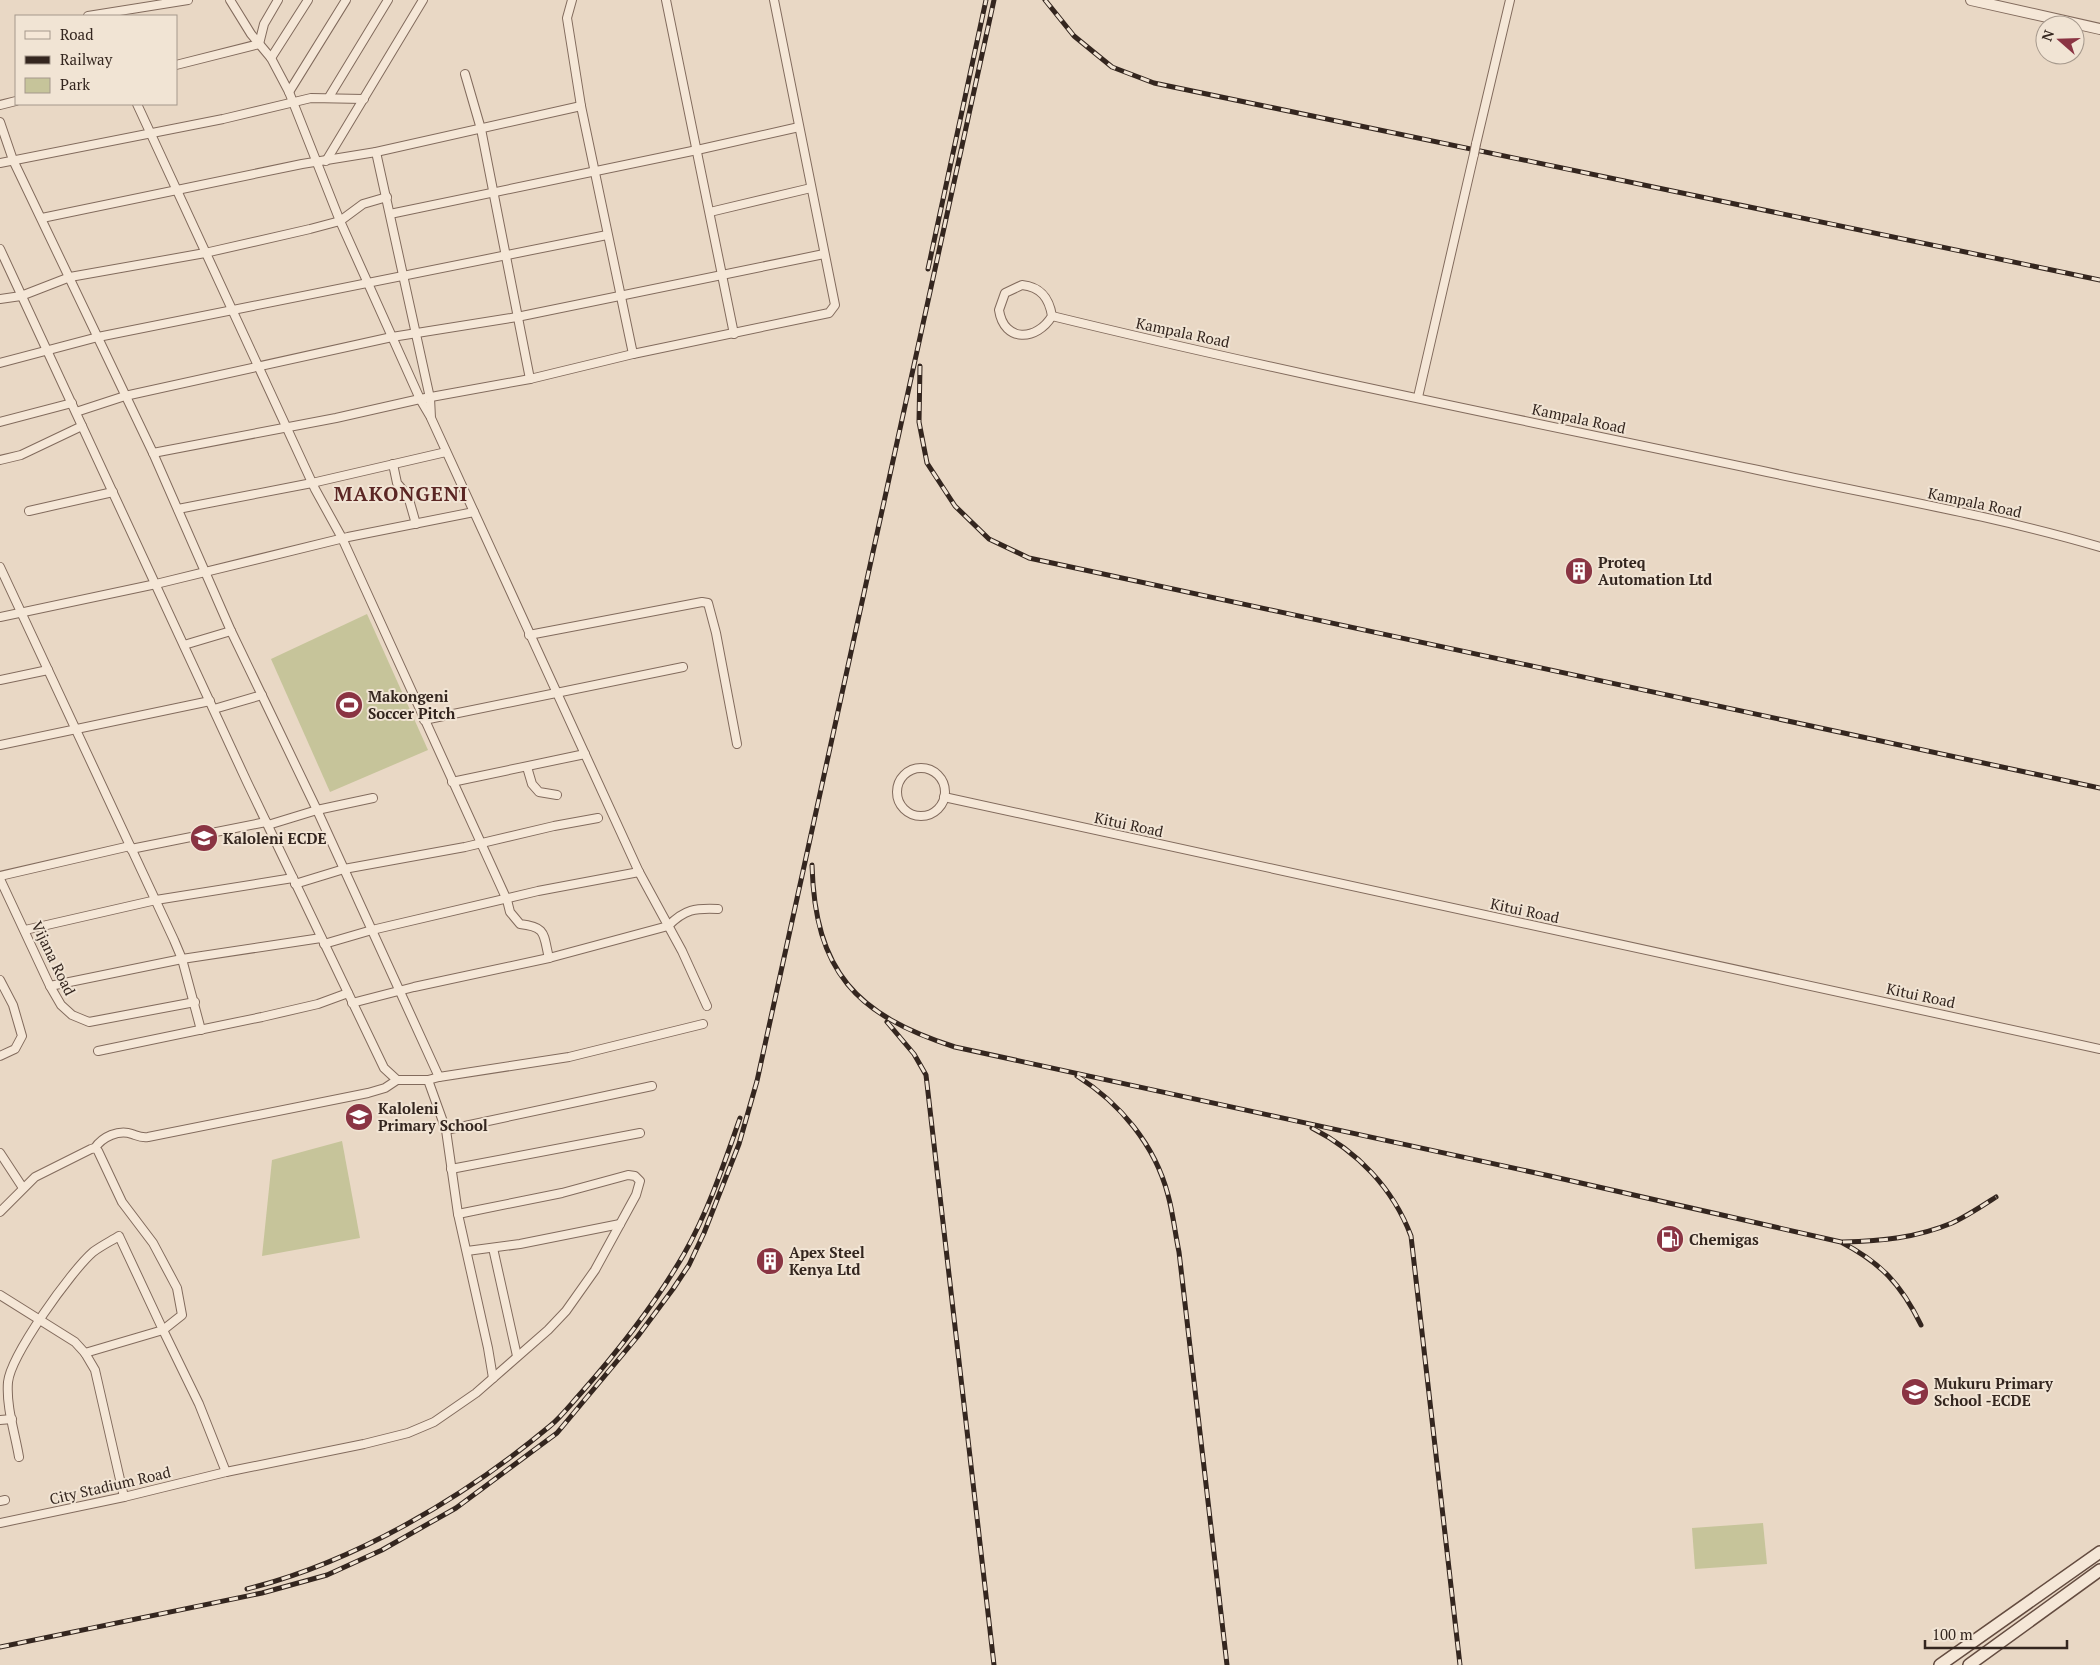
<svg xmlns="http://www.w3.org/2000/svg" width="2100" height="1665" viewBox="0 0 2100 1665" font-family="'PT Serif',serif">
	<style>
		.green { fill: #c6c49a }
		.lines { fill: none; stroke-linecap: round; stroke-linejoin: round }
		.minor-casing { stroke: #826b5d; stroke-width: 10 }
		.tertiary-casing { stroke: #826b5d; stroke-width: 12 }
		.secondary-casing { stroke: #644c40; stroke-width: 14 }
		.minor { stroke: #f5e7d7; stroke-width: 8 }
		.tertiary { stroke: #f5e7d7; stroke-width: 10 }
		.secondary { stroke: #f5e7d7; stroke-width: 11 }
		.rail-casing { stroke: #34261f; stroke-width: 5 }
		.rail { stroke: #f1e4d4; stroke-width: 3; stroke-dasharray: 9; stroke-linecap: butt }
		.minor-bridge-casing { stroke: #826b5d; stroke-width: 10; stroke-linecap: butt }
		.minor-bridge { stroke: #f5e7d7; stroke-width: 8 }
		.labels { text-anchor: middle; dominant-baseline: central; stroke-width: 4; stroke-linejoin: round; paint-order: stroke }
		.street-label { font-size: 15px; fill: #34261f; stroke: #f1e4d4 }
		.poi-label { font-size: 15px; font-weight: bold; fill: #34261f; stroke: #f1e4d4; text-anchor: start }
		.district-label { font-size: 20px; font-weight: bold; letter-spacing: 1px; fill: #5b2624; stroke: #f1e4d4 }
	</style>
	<rect width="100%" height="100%" fill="#e9d8c5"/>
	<!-- green -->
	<g class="green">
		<path d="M367,614l61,136 -98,42 -59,-133z"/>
		<path d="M342,1141l18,97 -98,18 10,-96z"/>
		<path d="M1763,1523l4,41 -72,5 -3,-41z"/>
	</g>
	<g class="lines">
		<defs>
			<g id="minor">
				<path d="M230,0l21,34 20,24 18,34 51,129 80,178 10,17"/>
				<path d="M572,0l-5,18 14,88 52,248"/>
				<path d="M666,0l68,334"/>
				<path d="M88,16l100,-16"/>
				<path d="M271,58l37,-58"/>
				<path d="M176,65l83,-21 5,-20 14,-24"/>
				<path d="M465,74l16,55 49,250"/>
				<path d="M289,92l57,-92"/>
				<path d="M329,97l59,-97"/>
				<path d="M137,104l178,385 27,49 165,362 3,12 10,12c27,3 23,10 29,34"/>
				<path d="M0,105l16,-4"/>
				<path d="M0,122l13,38 140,293 78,178 86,179 122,267 130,-20 134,-33"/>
				<path d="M1476,144l34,-144"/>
				<path d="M376,152l54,246 1,20 208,454 43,79 25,55"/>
				<path d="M326,161l97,-161"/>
				<path d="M0,163l223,-44 88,-21 53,1"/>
				<path d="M710,212l101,-24"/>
				<path d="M390,214l307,-64 102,-23"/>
				<path d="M42,218l260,-54 74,-12 205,-46"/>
				<path d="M0,249l247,533 137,286 13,12h31l11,-3"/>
				<path d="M1022,285c19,2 27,13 30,31 -15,25 -48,27 -53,-6l6,-17z"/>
				<path d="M0,299l21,-3 49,-19 135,-24 105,-24 30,-8 23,-17 24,-7"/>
				<path d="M1052,316c234,57 471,104 706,154 114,25 230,44 342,77"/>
				<path d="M0,363l98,-26 509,-102"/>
				<path d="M1418,397l56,-243"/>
				<path d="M76,412l49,-16 267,-59 125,-20 307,-63"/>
				<path d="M0,422l72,-19"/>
				<path d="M153,453l183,-35 84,-19 110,-20 103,-25 196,-41 6,-8 -61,-305"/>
				<path d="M0,460l21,-5 61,-29"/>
				<path d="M393,464l4,19 11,13 8,28"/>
				<path d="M178,509l134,-26 134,-31"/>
				<path d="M29,511l84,-19"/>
				<path d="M0,567l174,373 8,19 19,71"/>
				<path d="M0,617l156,-33 192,-47 126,-25"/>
				<path d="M529,635l173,-33 6,1 8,30 21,111"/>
				<path d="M184,645l47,-14"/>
				<path d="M0,680l48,-10"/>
				<path d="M214,709l48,-14"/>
				<path d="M424,720l259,-53"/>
				<path d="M0,745l210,-44"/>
				<path d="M527,767l5,17 7,8 18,3"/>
				<circle cx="921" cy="792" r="24"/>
				<path d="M452,782l133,-28"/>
				<path d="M944,797l1156,252"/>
				<path d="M268,825l49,-15 56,-12"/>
				<path d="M131,849l135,-27"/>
				<path d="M0,876l130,-30"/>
				<path d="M0,879l50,107 11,19 11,10 17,7 106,-20"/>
				<path d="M295,884l49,-15 121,-22 89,-21 44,-8"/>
				<path d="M25,930l131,-30 137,-22"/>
				<path d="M324,944l48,-14 166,-39 101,-19"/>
				<path d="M0,980l13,25 9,31 -7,13 -15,7"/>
				<path d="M50,986l132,-27 139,-21"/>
				<path d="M352,1003l62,-16 135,-29 119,-32c17,-17 27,-18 50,-17"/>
				<path d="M98,1051l164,-34 56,-13 30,-11"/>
				<path d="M428,1080l18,50 12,84 30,134 5,30"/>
				<path d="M446,1130l206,-44"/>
				<path d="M95,1148c7,-11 24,-19 37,-14 6,2 9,4 16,3l220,-44 17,-5 12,-8"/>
				<path d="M0,1153l23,35"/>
				<path d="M451,1169l189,-36"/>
				<path d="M0,1212l35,-35 56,-28 4,-1 3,3 24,51 31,41 24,45 5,27 -19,15 36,74 27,68"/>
				<path d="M493,1248l24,108"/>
				<path d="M467,1251l53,-7 100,-20"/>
				<path d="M0,1295l75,47 10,11 10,17 29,127"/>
				<path d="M0,1420l12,-1"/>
				<path d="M19,1457c-4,-24 -13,-50 -11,-75 3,-27 63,-111 85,-130 8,-6 18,-11 26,-16l44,94 -78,23"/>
				<path d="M0,1501l5,-1"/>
				<path d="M0,1523l124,-26 102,-25 138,-28 44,-11 26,-11 42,-29 72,-63 18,-19 29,-41 41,-75 4,-14 -5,-5 -7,-1 -66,18 -104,21"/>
			</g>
			<path id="tertiary" d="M1971,0l129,29"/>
			<g id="secondary">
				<path d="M1940,1665l160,-113"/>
				<path d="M1969,1665l131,-95"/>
			</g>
		</defs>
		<!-- minor casing -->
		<use href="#minor" class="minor-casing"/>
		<!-- tertiary casing -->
		<use href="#tertiary" class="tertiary-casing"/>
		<!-- secondary casing -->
		<use href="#secondary" class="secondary-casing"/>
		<!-- minor -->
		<use href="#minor" class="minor"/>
		<!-- tertiary -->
		<use href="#tertiary" class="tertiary"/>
		<!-- secondary -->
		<use href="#secondary" class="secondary"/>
		<defs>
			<g id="rail">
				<path d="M1045,0l29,36 38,31 42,16 946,197"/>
				<path d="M928,269l58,-269"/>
				<path d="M920,366l-1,56 8,41 28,43 34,33 40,19 1071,230"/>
				<path d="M812,865c3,107 44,150 143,182l595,129 291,66c40,21 60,42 80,83"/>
				<path d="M887,1022l27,32 12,21 68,590"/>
				<path d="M1077,1076c43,27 78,69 91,119 5,18 7,38 11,57l48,413"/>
				<path d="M1312,1128c45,23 81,60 99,108l49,429"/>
				<path d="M1843,1242c38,-1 73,-4 109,-19 15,-7 30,-17 44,-26"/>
				<path d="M247,1589c108,-27 218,-92 303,-163 11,-9 21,-22 31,-33 38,-43 74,-89 103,-139 24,-42 40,-90 56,-136"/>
				<path d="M0,1647l262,-54 65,-18 55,-25 74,-42 101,-75 81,-97 35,-47 16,-24 15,-32 35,-89 18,-63 237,-1081"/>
			</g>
		</defs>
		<!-- rail casing -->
		<use href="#rail" class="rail-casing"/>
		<!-- rail -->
		<use href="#rail" class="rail"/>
		<defs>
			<path id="minor-bridge" d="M1474,154l2,-10"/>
		</defs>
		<!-- minor-bridge casing -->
		<use href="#minor-bridge" class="minor-bridge-casing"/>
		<!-- minor-bridge -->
		<use href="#minor-bridge" class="minor-bridge"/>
	</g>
	<!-- icons -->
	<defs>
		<symbol id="building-disc" viewBox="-11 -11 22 22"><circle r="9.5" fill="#8a3443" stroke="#f1e4d4"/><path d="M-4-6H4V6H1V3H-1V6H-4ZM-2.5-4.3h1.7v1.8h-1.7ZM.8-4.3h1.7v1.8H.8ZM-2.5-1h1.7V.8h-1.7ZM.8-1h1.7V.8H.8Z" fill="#fff"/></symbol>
		<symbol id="stadium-disc" viewBox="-11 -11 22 22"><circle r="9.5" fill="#8a3443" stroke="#f1e4d4"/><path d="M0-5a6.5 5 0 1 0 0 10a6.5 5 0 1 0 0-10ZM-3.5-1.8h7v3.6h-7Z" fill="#fff"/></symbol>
		<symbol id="school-disc" viewBox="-11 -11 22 22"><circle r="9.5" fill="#8a3443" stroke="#f1e4d4"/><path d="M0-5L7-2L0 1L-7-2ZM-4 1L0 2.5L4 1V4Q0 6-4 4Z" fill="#fff"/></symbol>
		<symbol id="fuel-disc" viewBox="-11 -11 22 22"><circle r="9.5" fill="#8a3443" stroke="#f1e4d4"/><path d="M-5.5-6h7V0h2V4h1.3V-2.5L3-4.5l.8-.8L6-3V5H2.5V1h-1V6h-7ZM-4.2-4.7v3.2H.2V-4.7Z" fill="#fff"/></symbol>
	</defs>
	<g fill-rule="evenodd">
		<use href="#building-disc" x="1563" y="555" width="32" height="32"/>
		<use href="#stadium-disc" x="333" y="689" width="32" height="32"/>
		<use href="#school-disc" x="188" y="822" width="32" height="32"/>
		<use href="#school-disc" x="343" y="1101" width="32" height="32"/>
		<use href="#fuel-disc" x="1654" y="1223" width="32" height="32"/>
		<use href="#building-disc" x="754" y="1245" width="32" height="32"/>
		<use href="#school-disc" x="1899" y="1376" width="32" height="32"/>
	</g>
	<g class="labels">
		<!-- street labels -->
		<g class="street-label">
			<text transform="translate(1183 332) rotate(12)">Kampala Road</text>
			<text transform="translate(1579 418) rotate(12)">Kampala Road</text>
			<text transform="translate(1975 502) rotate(12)">Kampala Road</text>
			<text transform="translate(1129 824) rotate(12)">Kitui Road</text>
			<text transform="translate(1525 910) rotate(12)">Kitui Road</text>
			<text transform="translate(54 958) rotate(64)">Vijana Road</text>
			<text transform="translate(1921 995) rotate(12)">Kitui Road</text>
			<text transform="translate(110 1485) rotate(-13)">City Stadium Road</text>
		</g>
		<!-- poi labels -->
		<g class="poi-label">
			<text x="1598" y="562">Proteq<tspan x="1598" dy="17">Automation Ltd</tspan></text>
			<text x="368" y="696">Makongeni<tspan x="368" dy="17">Soccer Pitch</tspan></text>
			<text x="223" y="838">Kaloleni ECDE</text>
			<text x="378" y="1108">Kaloleni<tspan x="378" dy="17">Primary School</tspan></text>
			<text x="1689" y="1239">Chemigas</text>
			<text x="789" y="1252">Apex Steel<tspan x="789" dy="17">Kenya Ltd</tspan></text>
			<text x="1934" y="1383">Mukuru Primary<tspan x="1934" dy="17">School -ECDE</tspan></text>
		</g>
		<!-- district labels -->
		<g class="district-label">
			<text x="401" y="493">MAKONGENI</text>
		</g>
	</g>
	<!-- legend -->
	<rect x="15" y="15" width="162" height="90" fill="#f1e4d4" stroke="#a5988c"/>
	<rect x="25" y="31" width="25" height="8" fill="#f5e7d7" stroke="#a5988c"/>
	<text x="60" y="40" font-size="15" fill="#34261f">Road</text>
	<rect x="25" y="56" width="25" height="8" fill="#34261f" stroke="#a5988c"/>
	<text x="60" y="65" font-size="15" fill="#34261f">Railway</text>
	<rect x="25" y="78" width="25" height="15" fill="#c6c49a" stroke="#a5988c"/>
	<text x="60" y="90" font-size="15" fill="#34261f">Park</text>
	<!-- north arrow -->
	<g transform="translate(2060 40) rotate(290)"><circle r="24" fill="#f1e4d4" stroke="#a5988c"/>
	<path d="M0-4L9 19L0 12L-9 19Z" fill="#8a3443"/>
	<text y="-8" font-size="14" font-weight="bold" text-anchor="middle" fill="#34261f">N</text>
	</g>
	<!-- scale -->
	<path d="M1925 1640v8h142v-8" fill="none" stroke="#34261f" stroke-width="2.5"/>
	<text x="1932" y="1640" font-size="15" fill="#34261f" stroke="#f1e4d4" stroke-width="4" paint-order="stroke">100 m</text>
</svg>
